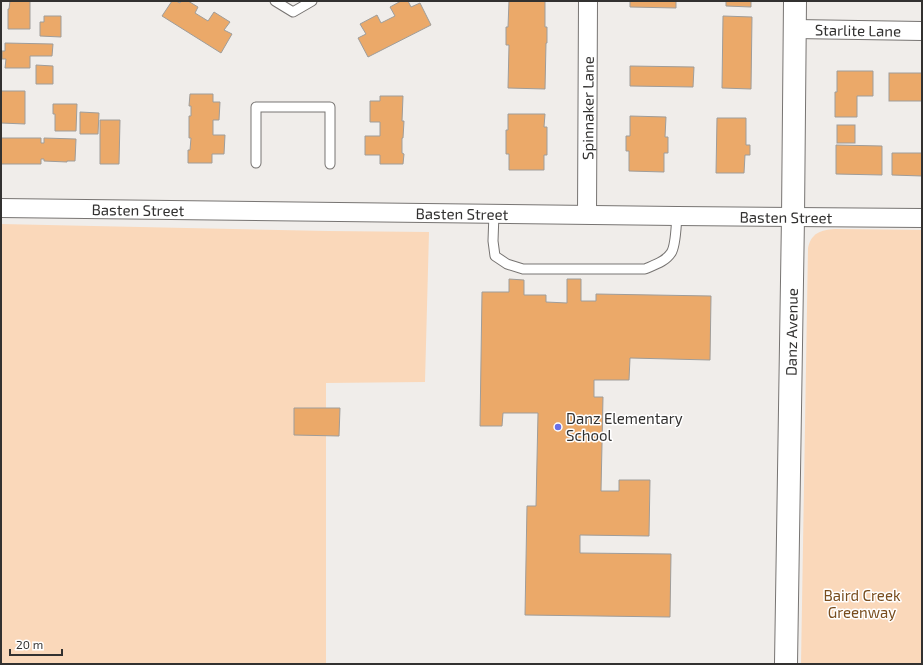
<svg xmlns="http://www.w3.org/2000/svg" width="923" height="665" viewBox="0 0 923 665" font-family="'Exo 2',sans-serif">
	<style>
		.green { fill: #fad8ba }
		.building { fill: #eba969; stroke: #9f9d9a }
		.lines { fill: none; stroke-linecap: round; stroke-linejoin: round }
		.lane-casing { stroke: #777472; stroke-width: 11 }
		.street-casing { stroke: #777472; stroke-width: 20 }
		.secondary-casing { stroke: #777472; stroke-width: 24 }
		.lane { stroke: #fff; stroke-width: 9 }
		.street { stroke: #fff; stroke-width: 18 }
		.secondary { stroke: #fff; stroke-width: 22 }
		.poi-dot { fill: #696fe8; stroke: #fff; stroke-width: 1.5 }
		.labels { text-anchor: middle; dominant-baseline: central; stroke-width: 3; stroke-linejoin: round; paint-order: stroke }
		.street-label { font-size: 15px; fill: #323130; stroke: #fff }
		.poi-label { font-size: 15px; fill: #323130; stroke: #fff; text-anchor: start }
		.park-label { font-size: 15px; fill: #784c1d; stroke: #fff }
	</style>
	<rect width="100%" height="100%" fill="#f0edea"/>
	<!-- green -->
	<g class="green">
		<path d="M1,224l327,7 101,1 -4,150 -99,1v281h-325z"/>
		<path d="M835,229l87,1v434h-121l7,-416c3,-15 13,-18 27,-19z"/>
	</g>
	<!-- building -->
	<g class="building">
		<path d="M10,1h20v28h-22v-20h1z"/>
		<path d="M172,1h4l4,2 1,-2h7l10,6 -3,6 13,8 6,-9 16,10 -6,8 8,4 -11,19 -59,-37z"/>
		<path d="M401,1h7l3,6 9,-4 11,22 -63,32 -10,-19 8,-4 -6,-10 17,-9 4,8 14,-7 -5,-9z"/>
		<path d="M509,1h36v26h2v16h-1l-1,46 -37,-1 1,-43h-3v-18h2z"/>
		<path d="M630,1h46v7l-46,-1z"/>
		<path d="M726,1h25v6l-25,-1z"/>
		<path d="M44,16h17v21l-21,-1v-14h4z"/>
		<path d="M723,16l29,1 -1,72 -29,-1z"/>
		<path d="M5,43l48,1 -1,12h-22v12h-25l1,-9h-4v-8h3z"/>
		<path d="M36,65l17,1v18h-17z"/>
		<path d="M630,66l64,1 -1,20 -63,-1z"/>
		<path d="M837,71h36v25h-16v21h-22v-25h2z"/>
		<rect x="889" y="73" width="33" height="28"/>
		<path d="M1,91h24v33l-24,-1z"/>
		<path d="M190,94h23v8h7l-1,18h-6v15h12l-1,19h-12v9h-24v-13h2l1,-12h-2v-22h2v-10h-2z"/>
		<path d="M380,96h23l-1,25h2l-1,17h-1v15l2,1 -1,10h-23v-9h-15v-19h15v-14h-10v-21h10z"/>
		<path d="M53,104h24l-1,27h-21v-17h-2z"/>
		<path d="M80,112l19,1 -1,21h-18z"/>
		<path d="M508,114h37l-1,13h3v28h-3v15h-35v-16h-3v-24h2z"/>
		<path d="M630,116l36,1 -1,20h3v16h-4v19l-35,-1v-20h-3v-15h4z"/>
		<path d="M717,118h29v27h4v10h-5l-1,18h-28z"/>
		<path d="M100,120h20l-1,44h-19z"/>
		<rect x="837" y="125" width="18" height="18"/>
		<path d="M1,138h40v5h3v-5l32,1 -1,22h-8v1l-23,-1v-2h-3v5h-40z"/>
		<path d="M836,145l46,1v29l-46,-1z"/>
		<path d="M892,153h30v23l-30,-1z"/>
		<path d="M509,279l15,1v15h22v7l21,1v-24h14v22h15v-7l115,2 -1,64 -80,-2 -1,22h-35v17h9l-2,94h18v-11h31l-1,56 -69,-1v18l91,1 -1,63 -145,-2 2,-109h9l2,-93h-35l-1,13h-22l2,-134h27z"/>
		<path d="M294,408h46l-1,28 -45,-1z"/>
	</g>
	<g class="lines">
		<defs>
			<g id="lane">
				<path d="M275,1l18,11 19,-11"/>
				<path d="M256,163v-56h74v57"/>
				<path d="M494,213l-1,28 2,15 12,8 16,5h122c9,-4 20,-7 26,-16 5,-7 5,-28 6,-37"/>
			</g>
			<g id="street">
				<path id="s1" d="M795,29l127,2"/>
				<path id="s2" d="M1,208l676,8 245,2"/>
				<path id="s3" d="M587,214l1,-213"/>
			</g>
			<g id="secondary">
				<path id="s4" d="M786,664l7,-447 2,-216"/>
			</g>
		</defs>
		<!-- lane casing -->
		<use href="#lane" class="lane-casing"/>
		<!-- street casing -->
		<use href="#street" class="street-casing"/>
		<!-- secondary casing -->
		<use href="#secondary" class="secondary-casing"/>
		<!-- lane -->
		<use href="#lane" class="lane"/>
		<!-- street -->
		<use href="#street" class="street"/>
		<!-- secondary -->
		<use href="#secondary" class="secondary"/>
	</g>
	<!-- markers -->
	<circle class="poi-dot" cx="558" cy="427" r="4"/>
	<g class="labels">
		<!-- street labels -->
		<g class="street-label">
			<text stroke="none"><textPath href="#s1" startOffset="63">Starlite Lane</textPath></text>
			<text stroke="none"><textPath href="#s3" startOffset="106">Spinnaker Lane</textPath></text>
			<text stroke="none"><textPath href="#s2" startOffset="137">Basten Street</textPath></text>
			<text stroke="none"><textPath href="#s2" startOffset="461">Basten Street</textPath></text>
			<text stroke="none"><textPath href="#s2" startOffset="785">Basten Street</textPath></text>
			<text stroke="none"><textPath href="#s4" startOffset="332">Danz Avenue</textPath></text>
		</g>
		<!-- poi labels -->
		<g class="poi-label">
			<text x="566" y="418">Danz Elementary<tspan x="566" dy="17">School</tspan></text>
		</g>
		<!-- park labels -->
		<g class="park-label">
			<text x="862" y="595">Baird Creek<tspan x="862" dy="17">Greenway</tspan></text>
		</g>
	</g>
	<!-- border -->
	<rect width="923" height="665" fill="none" stroke="#323130" stroke-width="4"/>
	<!-- scale -->
	<path d="M10 649v6h52v-6" fill="none" stroke="#323130" stroke-width="2"/>
	<text x="16" y="649" font-size="12" fill="#323130" stroke="#ffffff" stroke-width="3" paint-order="stroke">20 m</text>
</svg>
